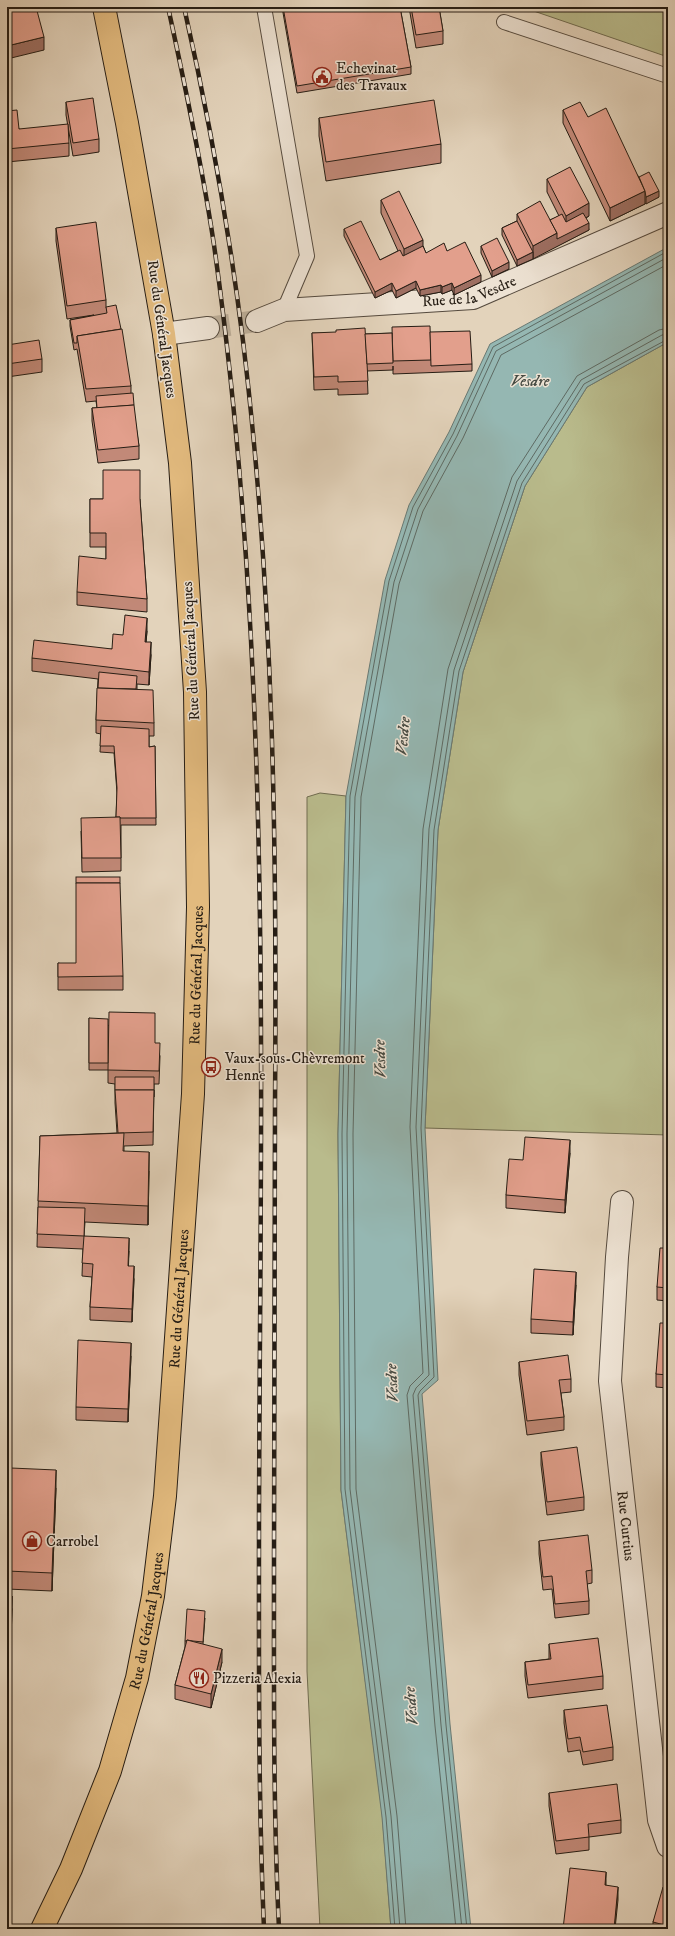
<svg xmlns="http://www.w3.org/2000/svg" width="675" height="1936" viewBox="0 0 675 1936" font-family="'IM FELL DW Pica',serif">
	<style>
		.green { fill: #b9bb8c; stroke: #706c50 }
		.water { fill: #95b7b2; stroke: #697973 }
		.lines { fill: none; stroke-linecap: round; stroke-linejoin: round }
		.shore { stroke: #5e6a63; stroke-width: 1 }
		.minor-tunnel { stroke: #bdaf9a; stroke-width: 22; stroke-dasharray: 22 11; stroke-linecap: butt }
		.service-casing { stroke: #554a3e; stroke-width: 16 }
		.minor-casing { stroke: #554a3e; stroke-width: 24 }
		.primary-casing { stroke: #261d14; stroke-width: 24 }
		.service { stroke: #ede2d3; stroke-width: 14 }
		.minor { stroke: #ede2d3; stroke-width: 22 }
		.primary { stroke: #e2ba7e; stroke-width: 22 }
		.rail-casing { stroke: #261d14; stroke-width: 4.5 }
		.rail { stroke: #ede2d3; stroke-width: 3; stroke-dasharray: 9; stroke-linecap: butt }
		.wall { fill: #c28978; stroke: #261d14 }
		.shaded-wall { fill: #9e6f62; stroke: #261d14 }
		.building { fill: #e29f8c; stroke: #261d14 }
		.labels { text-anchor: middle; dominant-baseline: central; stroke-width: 3; stroke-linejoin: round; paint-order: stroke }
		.poi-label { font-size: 15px; fill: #261d14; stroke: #ede2d3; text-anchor: start }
		.street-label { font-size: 15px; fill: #261d14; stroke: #ede2d3 }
		.water-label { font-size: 16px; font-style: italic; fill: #474b43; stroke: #ede2d3 }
	</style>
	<rect width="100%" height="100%" fill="#e3d3bb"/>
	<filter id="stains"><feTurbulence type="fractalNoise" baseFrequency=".005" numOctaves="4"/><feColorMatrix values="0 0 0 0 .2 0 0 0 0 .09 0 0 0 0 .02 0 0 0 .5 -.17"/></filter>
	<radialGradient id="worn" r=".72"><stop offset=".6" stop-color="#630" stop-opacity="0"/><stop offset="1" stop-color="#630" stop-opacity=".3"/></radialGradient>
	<!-- green -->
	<g class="green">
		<path d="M522,7h146v50z"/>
		<path d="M668,342v793l-243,-7 13,-298 25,-158 62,-186 62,-99z"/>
		<path d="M320,793l26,3 -8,338 3,356 41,322 9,117h-71l-13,-258v-874z"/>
	</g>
	<!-- water -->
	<path class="water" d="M668,247v95l-81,45 -62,99 -62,186 -25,158 -13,298 13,252 -16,14 28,330 21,205h-80l-9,-112 -41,-327 -3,-356 8,-338 39,-216 24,-75 40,-73 41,-88z"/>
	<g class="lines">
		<!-- shore -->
		<g class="shore">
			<path d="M395,1929l-9,-112 -41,-328 -3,-355 8,-338 39,-215 24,-74 40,-73 40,-87 175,-96"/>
			<path d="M400,1929l-9,-113 -41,-327 -3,-355 8,-337 39,-215 24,-73 39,-73 39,-85 172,-94"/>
			<path d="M406,1929l-9,-113 -41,-327 -3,-355 8,-337 38,-213 24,-73 40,-73 38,-83 167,-91"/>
			<path d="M456,1929l-21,-203 -28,-331 3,-9 13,-13 -13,-246 13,-298 25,-160 64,-192 65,-101 82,-46 9,-2"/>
			<path d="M462,1929l-21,-204 -28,-330 3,-7 13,-13 -13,-248 13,-298 25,-159 63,-189 64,-101 81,-45 6,-1"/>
			<path d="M467,1929l-21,-204 -28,-330 2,-4 14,-14 -13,-249 13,-298 25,-159 63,-188 62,-99 84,-45"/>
		</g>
		<!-- minor-tunnel -->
		<path class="minor-tunnel" d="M208,328l49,-7"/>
		<defs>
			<g id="service">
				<path d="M264,7l43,249 -23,54"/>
				<path d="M504,22l164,54"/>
			</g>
			<g id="minor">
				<path id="s1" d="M257,321l27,-11 189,-12 195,-85"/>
				<path d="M164,334l44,-6"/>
				<path id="s2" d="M622,1202l-5,55 -7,124 49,439 9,26"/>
			</g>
			<g id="primary">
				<path id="s3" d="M42,1929l29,-60 39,-98 27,-93 16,-82 12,-100 28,-402 5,-187 -3,-215 -15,-229 -16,-129 -37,-211 -23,-116"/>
			</g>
		</defs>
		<!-- service casing -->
		<use href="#service" class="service-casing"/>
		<!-- minor casing -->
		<use href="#minor" class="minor-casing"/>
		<!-- primary casing -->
		<use href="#primary" class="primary-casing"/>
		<!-- service -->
		<use href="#service" class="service"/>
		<!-- minor -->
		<use href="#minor" class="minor"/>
		<!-- primary -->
		<use href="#primary" class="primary"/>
		<defs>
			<g id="rail">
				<path d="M168,7c17,78 34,158 46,238 60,423 46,851 45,1277 0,136 -1,271 5,407"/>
				<path d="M184,7c25,110 45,222 59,334 31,254 34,509 32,764 0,152 -1,304 -1,456 0,122 -1,245 5,368"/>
			</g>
		</defs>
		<!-- rail casing -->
		<use href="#rail" class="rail-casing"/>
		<!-- rail -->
		<use href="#rail" class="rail"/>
	</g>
	<!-- wall -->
	<g class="wall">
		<path d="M282,7h118l11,60v7l-114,19z"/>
		<path d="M409,7h30l4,24v13l-27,4z"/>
		<path d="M66,102l33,37v13l-26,4 -7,-41z"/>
		<path d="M563,110l25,7 51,60 20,20 -49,24 -47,-98z"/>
		<path d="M7,111l12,18 50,14v13l-62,6z"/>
		<path d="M319,118l122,26v19l-115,18 -7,-45z"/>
		<path d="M547,179l42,37 -3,2 3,12 -72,36 -15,-31v-7l15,-7v-7l33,6 9,-4 -12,-24z"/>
		<path d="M381,200l42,46 3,7 21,-2 34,31 -27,13 -2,-5 -10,4 -1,-2 -21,4 -4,-8 -20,10 -4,-8 -17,8 -31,-62v-7l36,31 18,-9 -17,-38z"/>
		<path d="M56,228l50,72v7l25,79v7l8,53v13l-41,4 -6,-42v-13h5l-1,-7 -10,1 -9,-53 -3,1 -4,-24v-6l24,-5 -27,4 -11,-78z"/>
		<path d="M481,246l28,23 -17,8 -11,-24z"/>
		<path d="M430,332l42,32v7l-79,3v-8v4l-26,1 1,23 -30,1v-6l-24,1 -2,-57 53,1z"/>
		<path d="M7,345l35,14v13l-35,5z"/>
		<path d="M90,499h50l7,100v13l-70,-7v-13l29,-33v-12h-16z"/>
		<path d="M147,631l-1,11 5,13 -2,30 -12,-1v5l17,34v13h-5v11l6,-1 1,79h-35v46l-39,1 -1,-41 35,-14 1,-24 -3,-40 -14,-1 1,-18 -5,-1v-13l2,-41 -66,-8v-13l80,-9 11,-14z"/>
		<path d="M58,963l65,13v14h-65z"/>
		<path d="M89,1018l66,25 5,13 -1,28h-5l-1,61 -29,1v5l25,20 -1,54 -63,-3 -1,14 45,15 -1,15 6,13 -2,43 -42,-2v-13l2,-30 -10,-1 1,-27 -46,-2 3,-111 77,-3 -2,-30v-19l-7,-1v-13h-19z"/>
		<path d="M570,1153l-5,60 -59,-5v-13l17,-35z"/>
		<path d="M668,1248v53l-11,-1v-13z"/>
		<path d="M576,1285l-3,50 -42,-2v-14z"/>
		<path d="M668,1323v65l-12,-1v-13z"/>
		<path d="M131,1356l-3,66 -52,-2v-13z"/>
		<path d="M519,1362l52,17v13l-10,1 3,24v13l-37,5 -8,-60z"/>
		<path d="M541,1452l43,45v13l-37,5 -6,-50z"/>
		<path d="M7,1454l4,14 45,20 -4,103 -45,-2z"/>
		<path d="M539,1541l53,29v13l-5,1 2,17v13l-34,4 -3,-29 -9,1 -4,-36z"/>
		<path d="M7,1596l5,13 -1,31h-4z"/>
		<path d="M205,1618l-2,26 19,18 -11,46 -36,-9v-14l10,-38v-6z"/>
		<path d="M549,1644l54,32v13l-75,9 -3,-22v-14l24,-3z"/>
		<path d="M564,1710l49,37v13l-30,5 -3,-15 -12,2 -4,-29z"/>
		<path d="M549,1793l72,27v13l-32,4v13l-33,4 -7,-48z"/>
		<path d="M668,1888v41h-15v-7z"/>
	</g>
	<!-- shaded-wall -->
	<g class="shaded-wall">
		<path d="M44,37v13l-37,9v-13z"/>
		<path d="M645,191v13l-35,17v-13z"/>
		<path d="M659,191v6l-13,7v-7z"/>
		<path d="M589,203v13l-23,13v-13z"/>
		<path d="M589,223v7l-56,29v-13l24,-13z"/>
		<path d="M423,240v13l-19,9v-13z"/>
		<path d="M533,252v7l-16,7v-6z"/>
		<path d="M509,262v7l-17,8v-6z"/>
		<path d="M481,275v7l-27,13v-7z"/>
		<path d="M416,281v7l-20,10v-7z"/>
		<path d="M392,283v7l-17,8v-6z"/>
		<path d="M452,283v7l-10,4v-7z"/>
		<path d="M441,285v7l-21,4v-6z"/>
		<path d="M147,618v13l-2,24v-13z"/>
		<path d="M151,642v13l-2,30v-13z"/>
		<path d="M570,1140v13l-5,60v-13z"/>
		<path d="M149,1152v19l-1,54v-19z"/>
		<path d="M129,1238v13l-1,28v-13z"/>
		<path d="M134,1266v13l-2,43v-13z"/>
		<path d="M576,1272v13l-3,50v-13z"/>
		<path d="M131,1343v13l-3,66v-13z"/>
		<path d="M56,1470v18l-4,103v-18z"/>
		<path d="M12,1596v13l-1,31v-13z"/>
		<path d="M222,1649v13l-11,46v-14z"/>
		<path d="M606,1872v13l-1,14v-14z"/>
		<path d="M618,1887v13l-3,29h-1z"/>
	</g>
	<!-- building -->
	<g class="building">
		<path d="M7,7h29l8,30 -37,9z"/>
		<path d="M283,7h117l11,60 -114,19z"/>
		<path d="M411,7h28l4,24 -27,4z"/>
		<path d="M93,98l6,41 -26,4 -7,-41z"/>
		<path d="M434,100l7,44 -115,18 -7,-44z"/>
		<path d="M580,102l8,15 18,-9 39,83 -35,17 -47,-98z"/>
		<path d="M17,110l2,19 49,-5 1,19 -62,6v-38z"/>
		<path d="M570,167l19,36 -23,13 -19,-37z"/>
		<path d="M649,172l10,19 -13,6 -1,-6 -6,-14z"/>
		<path d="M399,191l24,49 -19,9 -23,-49z"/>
		<path d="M540,201l17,32 -24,13 -16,-32z"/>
		<path d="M583,213l6,10 -32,16v-6l-7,-13 12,-6 4,8z"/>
		<path d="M361,221l19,39 20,-10 3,6 20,-10 3,7 18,-10 3,8 18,-9 16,33 -27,13 -2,-5 -10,4 -1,-2 -21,5 -4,-9 -20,10 -4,-8 -17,9 -31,-63z"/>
		<path d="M517,221l16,31 -16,8 -15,-32z"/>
		<path d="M96,222l10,78 -39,6 -11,-78z"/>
		<path d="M497,238l12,24 -17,9 -11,-25z"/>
		<path d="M116,305l5,24 -44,7v7h-3l-4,-23 37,-7 -1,-6z"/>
		<path d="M430,326l1,34 -38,1 -1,-34z"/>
		<path d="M365,328l3,53 -30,1v-6l-24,1 -2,-44 24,-1v-2z"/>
		<path d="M122,329l9,57 -45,3 -9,-53z"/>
		<path d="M470,331l2,33 -41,2 -1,-34z"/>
		<path d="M392,333l1,30 -26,1 -2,-30z"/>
		<path d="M39,340l3,19 -35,5v-19z"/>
		<path d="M133,393l1,12 -37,3 -1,-12z"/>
		<path d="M134,405l5,41 -41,4 -6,-42z"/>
		<path d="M103,470h37v29l7,100 -70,-7 2,-36 27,3v-26h-16v-34h13z"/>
		<path d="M125,615l22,3 -2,24h6l-2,30 -117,-14 2,-18 78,9 1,-15 10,1z"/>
		<path d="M99,672l38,4 -1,13 -38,-1z"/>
		<path d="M97,688l56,2 1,33 -58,-3z"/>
		<path d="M101,726l48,3v18l6,-1 1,72h-36v-1h-4l1,-29 -3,-42h-14z"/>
		<path d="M120,817l1,41h-39l-1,-40z"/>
		<rect x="76" y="877" width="44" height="6"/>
		<path d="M76,883h44l3,93 -65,1v-14h18z"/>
		<path d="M109,1012l46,1v30h5l-1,28 -51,-1z"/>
		<path d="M89,1018l19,1v44h-19z"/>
		<path d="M115,1077h39v20v-7h-39z"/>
		<path d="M115,1090h39l-1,42 -35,1z"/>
		<path d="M124,1133l-1,18 26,1 -1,54 -110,-5 2,-65z"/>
		<path d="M525,1137l45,3 -5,60 -59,-5 3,-36 14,1z"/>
		<path d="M38,1207l47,1 -1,28 45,2 -1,28h6l-2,43 -42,-2 3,-43 -11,-1 2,-27 -47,-2z"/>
		<path d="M660,1248h8v40l-11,-1z"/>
		<path d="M534,1269l42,3 -3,50 -42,-3z"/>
		<path d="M660,1323h8v52l-12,-1z"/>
		<path d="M78,1340l53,3 -3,66 -52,-2z"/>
		<path d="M568,1355l3,24 -12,1 5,37 -37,4 -8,-59z"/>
		<path d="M577,1447l7,50 -37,5 -6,-50z"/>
		<path d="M7,1454l4,1v13l45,2 -4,103 -45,-2 3,-84v-5h-3z"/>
		<path d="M7,1482h3l-3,71z"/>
		<path d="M588,1535l4,35 -6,1 3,30 -34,3 -3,-28 -9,1 -4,-36z"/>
		<path d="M7,1596h5l-1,31h-4z"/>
		<path d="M187,1609l18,2 -2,31 -10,-1 -6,-1 -1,1h-1z"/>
		<path d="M598,1638l5,38 -75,9 -3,-23 26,-3 -2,-15z"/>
		<path d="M187,1640l35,9 -11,45 -36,-9z"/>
		<path d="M607,1705l6,42 -30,5 -3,-15 -12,2 -4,-29z"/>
		<path d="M617,1784l4,36 -33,4 1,13 -33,4 -7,-48z"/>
		<path d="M570,1868l36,4 -1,13 13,2 -4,42h-51z"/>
		<path d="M663,1887l5,1v38l-15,-4z"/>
	</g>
	<!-- icons -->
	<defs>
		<symbol id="civic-ring" viewBox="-11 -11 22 22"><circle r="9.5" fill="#ede2d3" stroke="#8f2418" stroke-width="1.5"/><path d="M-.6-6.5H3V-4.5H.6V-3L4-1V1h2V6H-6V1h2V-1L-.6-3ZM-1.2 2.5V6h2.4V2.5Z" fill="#8f2418"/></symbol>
		<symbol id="bus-ring" viewBox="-11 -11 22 22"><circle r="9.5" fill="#ede2d3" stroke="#8f2418" stroke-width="1.5"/><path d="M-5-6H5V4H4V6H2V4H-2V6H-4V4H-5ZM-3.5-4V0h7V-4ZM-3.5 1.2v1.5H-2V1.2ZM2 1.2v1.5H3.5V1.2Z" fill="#8f2418"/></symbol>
		<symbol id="shop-ring" viewBox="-11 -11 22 22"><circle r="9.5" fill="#ede2d3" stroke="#8f2418" stroke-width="1.5"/><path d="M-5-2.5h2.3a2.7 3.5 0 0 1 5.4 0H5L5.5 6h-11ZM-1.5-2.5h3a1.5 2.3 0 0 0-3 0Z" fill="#8f2418"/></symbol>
		<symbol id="restaurant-ring" viewBox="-11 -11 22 22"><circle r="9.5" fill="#ede2d3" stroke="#8f2418" stroke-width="1.5"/><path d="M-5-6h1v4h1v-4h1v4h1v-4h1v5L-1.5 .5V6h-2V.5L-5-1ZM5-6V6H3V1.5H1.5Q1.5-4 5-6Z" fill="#8f2418"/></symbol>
	</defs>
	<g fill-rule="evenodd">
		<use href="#civic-ring" x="311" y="66" width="22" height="22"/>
		<use href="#bus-ring" x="200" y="1056" width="22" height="22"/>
		<use href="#shop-ring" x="21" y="1530" width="22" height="22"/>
		<use href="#restaurant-ring" x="188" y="1667" width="22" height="22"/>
	</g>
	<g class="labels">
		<!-- poi labels -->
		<g class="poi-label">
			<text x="336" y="68">Echevinat<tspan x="336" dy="17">des Travaux</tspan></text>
			<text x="225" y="1058">Vaux-sous-Chèvremont<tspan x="225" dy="17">Henne</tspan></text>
			<text x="46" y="1541">Carrobel</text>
			<text x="213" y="1678">Pizzeria Alexia</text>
		</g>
		<!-- street labels -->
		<g class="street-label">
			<text stroke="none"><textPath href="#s1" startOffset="216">Rue de la Vesdre</textPath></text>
			<text transform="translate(162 329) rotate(82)">Rue du Général Jacques</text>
			<text transform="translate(191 651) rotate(-93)">Rue du Général Jacques</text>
			<text stroke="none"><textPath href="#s3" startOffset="975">Rue du Général Jacques</textPath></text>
			<text stroke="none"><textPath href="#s3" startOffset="651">Rue du Général Jacques</textPath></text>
			<text stroke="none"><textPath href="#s2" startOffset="325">Rue Curtius</textPath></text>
			<text stroke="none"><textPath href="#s3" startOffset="327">Rue du Général Jacques</textPath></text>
		</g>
		<!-- water labels -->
		<g class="water-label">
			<text x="530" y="381">Vesdre</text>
			<text transform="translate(403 736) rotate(-85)">Vesdre</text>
			<text transform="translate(380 1059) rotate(-92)">Vesdre</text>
			<text transform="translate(392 1383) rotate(-93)">Vesdre</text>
			<text transform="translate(411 1706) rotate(-95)">Vesdre</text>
		</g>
	</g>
	<!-- margin -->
	<rect width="675" height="1936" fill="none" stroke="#e3d3bb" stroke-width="24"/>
	<rect x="8" y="8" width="659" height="1920" fill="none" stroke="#261d14" stroke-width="2"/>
	<rect x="12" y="12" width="651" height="1912" fill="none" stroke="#261d14"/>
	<rect width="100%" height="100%" filter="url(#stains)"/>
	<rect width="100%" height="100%" fill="url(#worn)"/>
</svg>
